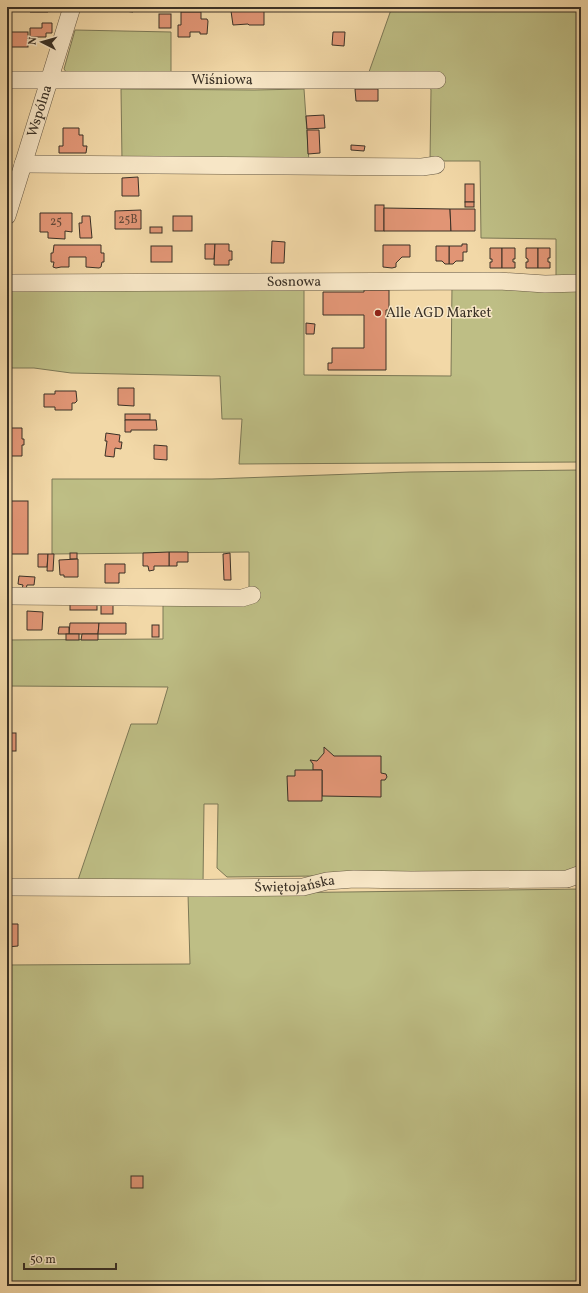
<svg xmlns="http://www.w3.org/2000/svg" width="588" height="1293" viewBox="0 0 588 1293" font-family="Vollkorn,serif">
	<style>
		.green { fill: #bebe85; stroke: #7c7856 }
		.building { fill: #e19575; stroke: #3a3126 }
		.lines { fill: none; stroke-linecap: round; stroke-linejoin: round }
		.minor-casing { stroke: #685b46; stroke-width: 18 }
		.minor { stroke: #f7e6c6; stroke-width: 17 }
		.poi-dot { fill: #8f2418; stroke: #f7e6c6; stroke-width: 1.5 }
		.labels { text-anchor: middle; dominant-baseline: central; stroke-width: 3; stroke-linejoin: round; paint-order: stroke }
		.number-label { font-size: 12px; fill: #644a3a }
		.street-label { font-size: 14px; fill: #3a3126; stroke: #f7e6c6 }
		.poi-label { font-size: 14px; fill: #3a3126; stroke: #f7e6c6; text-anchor: start }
	</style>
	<rect width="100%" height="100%" fill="#f2d8a7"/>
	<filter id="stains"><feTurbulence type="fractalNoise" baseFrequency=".005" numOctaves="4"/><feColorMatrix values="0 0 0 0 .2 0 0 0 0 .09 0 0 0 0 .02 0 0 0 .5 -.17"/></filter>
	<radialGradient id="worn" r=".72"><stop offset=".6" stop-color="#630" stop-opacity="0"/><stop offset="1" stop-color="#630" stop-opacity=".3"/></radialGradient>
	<!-- green -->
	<g class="green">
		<path d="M392,7h189v270h-25v-38l-75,-1 -1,-77h-50l1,-71 -6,-17 -56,-1z"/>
		<path d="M75,30l96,2v43l-102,1 -5,-7z"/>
		<path d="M121,89l133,1 50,-1 5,73 -187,-1z"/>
		<path d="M452,286l129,2v174l-342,2 3,-45h-20l-2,-43 -149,-3 -37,-5h-27v-77l297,-4v88l147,1z"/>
		<path d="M581,470v399l-17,7 -155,-1 -182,2 -10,-9 1,-64h-14l-1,80 -126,-1 54,-159h26l11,-37 -161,-1v-46l156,-1v-35l86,-11v-41l-197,2v-75h160l198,-7z"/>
		<path d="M581,889v397h-574v-321l183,-1 -2,-70z"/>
	</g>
	<!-- building -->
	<g class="building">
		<path d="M7,7h20v2l-20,1z"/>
		<path d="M30,7h19l-1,5h-18z"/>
		<path d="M124,7h9v5l-9,-1z"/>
		<path d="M233,7h31v18h-15l-1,-1 -15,1 -2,-14h2z"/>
		<path d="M181,12h20v7h6l1,2 -1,13h-7v-2h-10v5h-12v-12h3z"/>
		<rect x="159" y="14" width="12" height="14"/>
		<path d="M42,23h10v10h-6v4h-16v-9h12z"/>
		<rect x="8" y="32" width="20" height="15"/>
		<path d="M333,32h12l-1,14 -12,-1z"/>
		<path d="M355,89h23v12h-22z"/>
		<path d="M324,115l1,13 -18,1 -1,-13z"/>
		<path d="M63,128h16v7h4v11h4l-1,7h-27v-7h4z"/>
		<path d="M307,130h12l1,23 -12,1z"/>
		<path d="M351,145l14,1 -1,5 -13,-1z"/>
		<path d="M138,177l1,19h-17v-18z"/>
		<rect x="465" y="184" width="9" height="18"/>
		<rect x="465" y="202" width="9" height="5"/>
		<rect x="375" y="205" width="9" height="26"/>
		<path d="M384,208l66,1 1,22h-67z"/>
		<path d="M450,209h25v22h-24z"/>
		<path d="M141,210v19h-26v-18z"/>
		<path d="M40,213h32v19l-7,-1v8l-17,-1v-6h-8z"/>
		<path d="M82,216h8l2,22h-12l-1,-15h3z"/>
		<rect x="173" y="216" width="19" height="15"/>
		<rect x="150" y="227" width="12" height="6"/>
		<path d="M272,241l13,1 -1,21h-13z"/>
		<path d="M205,244h10l-1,15h-9z"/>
		<path d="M215,244h14v7h3v9h-3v5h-15z"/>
		<path d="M462,244h5v8h-4v9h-7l-3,3h-4v-18h13z"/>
		<path d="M54,245h47v8h3v9h-2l-1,5 -2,1 -13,-1v-10h-17v10h-8l-5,1 -3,-1 1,-5h-3v-9h2z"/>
		<path d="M383,245h27v12h-8l-6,6v4l-4,1 -9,-1z"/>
		<rect x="151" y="246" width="21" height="16"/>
		<path d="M436,246h13v18h-4l-3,-3h-6z"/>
		<path d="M490,248h12v20h-12v-6h2v-3h-2z"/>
		<path d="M502,248h13v11h-2v3h2v6h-13z"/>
		<path d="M526,248h12v20h-12v-6h2v-3l-2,-1z"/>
		<path d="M538,248h12v10h-2v4h2v6h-12z"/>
		<path d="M364,290h25v20h-3v60h-58v-7h4v-15h32v-33h-41v-23h41z"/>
		<path d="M306,323l9,1 -1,10h-8z"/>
		<path d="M118,388h16v18l-16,-1z"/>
		<path d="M55,391h21l1,10 -2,2h-3v7h-17v-3h-11v-13h11z"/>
		<rect x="125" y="414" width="25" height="6"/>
		<path d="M125,420h31l1,10h-26v2h-6z"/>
		<path d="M7,428h15v11h2v6h-2v11h-15z"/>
		<path d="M106,433l14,2 -1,7h3l-1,7 -6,-1 -1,9 -9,-1 2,-15h-2z"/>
		<path d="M154,445l13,1v14l-13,-1z"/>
		<rect x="8" y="501" width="20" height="53"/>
		<path d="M169,552h19v10h-11v4h-8z"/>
		<path d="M169,552v14h-15v4l-5,1 -1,-5h-5v-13z"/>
		<rect x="70" y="553" width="7" height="6"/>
		<path d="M230,553l1,27h-7l-1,-26z"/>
		<path d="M38,554h10l-1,13h-9z"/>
		<path d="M48,554h6l-1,17h-6z"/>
		<path d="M78,559v18h-14v-2h-4l-1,-15z"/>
		<path d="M105,564h20v9h-6v10h-14z"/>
		<path d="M19,576l16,1 -1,8h-7l-1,4h-4l1,-4 -5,-1z"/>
		<rect x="70" y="600" width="27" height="10"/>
		<rect x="101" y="602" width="12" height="12"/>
		<path d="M27,611l16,1 -1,18h-15z"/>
		<path d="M70,623h29l-1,11h-29z"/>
		<path d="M99,623h27v11h-28z"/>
		<rect x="152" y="625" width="7" height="12"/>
		<path d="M59,627h10v7h-11z"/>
		<rect x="66" y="634" width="13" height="6"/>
		<path d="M82,634h16v6h-17z"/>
		<rect x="7" y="733" width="9" height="18"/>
		<path d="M324,747l10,9h47v17l5,1 1,3 -2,3h-4v17l-59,-1v-26h-9v-6l-3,-4 7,1 7,-8z"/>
		<path d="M295,770h27v31h-34l-1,-25h8z"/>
		<path d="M7,924h11v22l-11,1z"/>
		<rect x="131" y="1176" width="12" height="12"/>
	</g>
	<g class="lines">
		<defs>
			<g id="minor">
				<path id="s1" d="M7,80h430"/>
				<path d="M23,164l399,3 14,-2"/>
				<path id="s2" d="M7,216l65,-209"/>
				<path id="s3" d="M7,283l492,-2 46,3 36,-1"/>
				<path d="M7,596l235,2 10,-3"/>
				<path id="s4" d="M7,887l200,1 96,-1 24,-6 27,-2 57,1 156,-1 14,-5"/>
			</g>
		</defs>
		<!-- minor casing -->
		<use href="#minor" class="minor-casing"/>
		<!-- minor -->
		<use href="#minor" class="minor"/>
	</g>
	<!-- markers -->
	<circle class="poi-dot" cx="378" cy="313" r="4"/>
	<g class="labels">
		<!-- number labels -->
		<g class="number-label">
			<text x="128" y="220">25B</text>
			<text x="56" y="222">25</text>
		</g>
		<!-- street labels -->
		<g class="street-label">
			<text stroke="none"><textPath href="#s1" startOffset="215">Wiśniowa</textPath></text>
			<text stroke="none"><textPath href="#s2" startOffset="110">Wspólna</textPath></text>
			<text stroke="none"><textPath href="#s3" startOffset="287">Sosnowa</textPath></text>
			<text stroke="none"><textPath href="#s4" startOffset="288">Świętojańska</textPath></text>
		</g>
		<!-- poi labels -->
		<g class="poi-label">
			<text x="386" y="313">Alle AGD Market</text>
		</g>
	</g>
	<!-- margin -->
	<rect width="588" height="1293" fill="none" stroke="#f2d8a7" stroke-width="24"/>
	<rect x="8" y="8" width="572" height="1277" fill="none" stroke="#3a3126" stroke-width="2"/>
	<rect x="12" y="12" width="564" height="1269" fill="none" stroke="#3a3126"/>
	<!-- north arrow -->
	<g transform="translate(42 42) rotate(276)" stroke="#f7e6c6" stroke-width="3" paint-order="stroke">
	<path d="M0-3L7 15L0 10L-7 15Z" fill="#3a3126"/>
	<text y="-6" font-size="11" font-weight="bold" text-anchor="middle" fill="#3a3126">N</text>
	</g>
	<!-- scale -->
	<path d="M24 1263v6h92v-6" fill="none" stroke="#3a3126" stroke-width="2"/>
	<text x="30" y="1263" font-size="12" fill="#3a3126" stroke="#f7e6c6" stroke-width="3" paint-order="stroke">50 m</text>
	<rect width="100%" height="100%" filter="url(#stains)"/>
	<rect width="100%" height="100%" fill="url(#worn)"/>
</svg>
